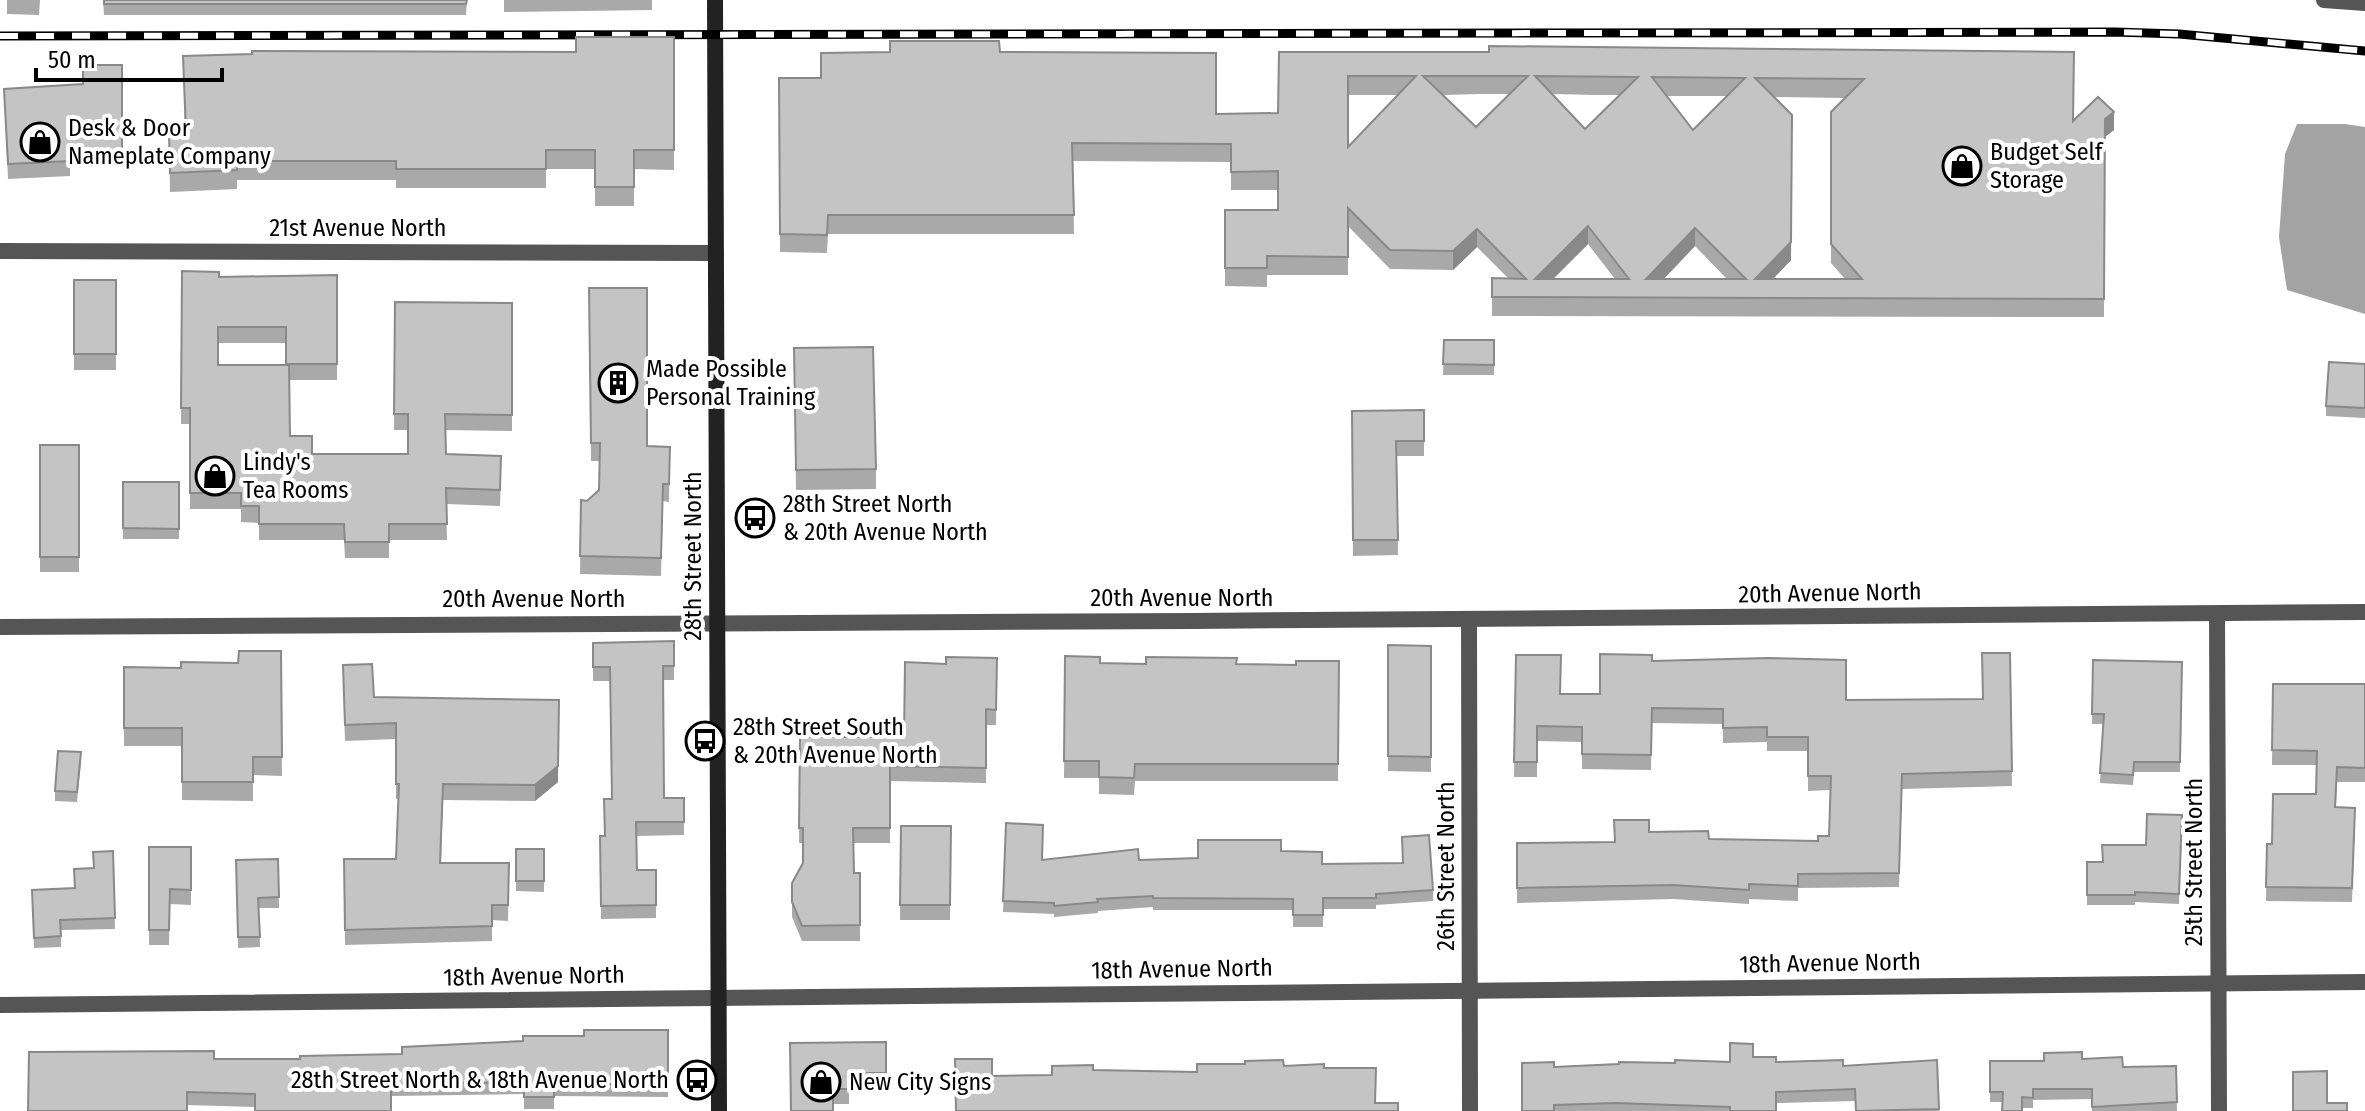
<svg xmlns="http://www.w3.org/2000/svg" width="2365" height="1111" viewBox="0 0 2365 1111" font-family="'Fira Sans Condensed',sans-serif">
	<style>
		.water { fill: #a3a3a3 }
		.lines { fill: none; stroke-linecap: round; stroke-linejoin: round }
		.street { stroke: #555; stroke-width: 16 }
		.secondary { stroke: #222; stroke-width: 16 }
		.rail-casing { stroke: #000; stroke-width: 9 }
		.rail { stroke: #fff; stroke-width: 6; stroke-dasharray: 18; stroke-linecap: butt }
		.wall { fill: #a9a9a9; fill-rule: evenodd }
		.shaded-wall { fill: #898989 }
		.building { fill: #c4c4c4; stroke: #898989; stroke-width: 2; fill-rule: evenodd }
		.labels { text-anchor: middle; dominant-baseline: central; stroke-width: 8; stroke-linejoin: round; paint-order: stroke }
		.poi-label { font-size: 24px; fill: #000; stroke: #fff; text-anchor: start }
		.street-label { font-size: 24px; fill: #000; stroke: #fff }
	</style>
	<rect width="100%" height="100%" fill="#fff"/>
	<!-- water -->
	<path class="water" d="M2297,124h48l20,3v187l-78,-24 -8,-53 6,-83z"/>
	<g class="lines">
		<!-- street -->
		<g class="street">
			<path d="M2324,0l41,3"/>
			<path d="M0,251l716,2"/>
			<path d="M2217,614l2,497"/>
			<path d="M1469,621l1,490"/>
			<path d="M0,627c788,-6 1577,-5 2365,-15"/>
			<path d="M0,1005l2365,-23"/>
		</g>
		<!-- secondary -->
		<path class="secondary" d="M715,0l4,1111"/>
		<defs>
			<path id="rail" d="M0,36l2115,-4 64,2 186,17"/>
		</defs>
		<!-- rail casing -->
		<use href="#rail" class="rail-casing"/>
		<!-- rail -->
		<use href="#rail" class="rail"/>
	</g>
	<!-- wall -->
	<g class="wall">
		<path d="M7,0h33l-1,15 -32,-1z"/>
		<path d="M103,0h364l-1,15h-362z"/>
		<path d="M504,0h148v10l-148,2z"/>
		<path d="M674,37v133l-40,-1v37h-39v-37h-49v19h-150v-8h-159v9l-67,3 -1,-58h16l-2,-78 393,-4z"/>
		<path d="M1000,52l216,62 62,-1 1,-61h795l-1,69 41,9 -9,7 -1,180 -612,-1v-38h16l-31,-31 -24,23 -63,-1 -42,-43v49h-81v12l-42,-1v-76h53v-20h-47v-28l-158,-1 1,73h-246l-1,19 -47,-1 -1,-174h42zM1481,94h29l-34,33 -33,-32zM1553,94l42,1h24l-34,34zM1348,95h50l-50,52zM1667,96h60l-34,34zM1774,97l71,1 -14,14v151l14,16h-72l18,-19 1,-126zM1588,244l27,35h-62zM1695,246l32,33h-63z"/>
		<path d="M122,65v100h-52v11l-62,3 -4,-90 79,-5z"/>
		<path d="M182,271l37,6 118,-2v105h-48l1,56 22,18h96v-24h-14l1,-128 117,1v128l-67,-1 1,24 55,18 -1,34 -54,-2 1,36h-58v18h-44l-1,-18h-85v-17l-18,-1v-13h-51v-85h-9zM218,343h68v22h-68z"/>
		<rect x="74" y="280" width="42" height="90"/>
		<path d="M589,288l58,158 23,1 -1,55 -6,-1 -2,75 -81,-2 1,-74 6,1 12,-11 1,-29h-9z"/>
		<path d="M1444,340h50v35h-51z"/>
		<path d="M794,348l82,121v20l-80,1z"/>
		<path d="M2365,364v54l-39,-2v-10z"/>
		<path d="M1424,410v46h-27l1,99 -45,1 -1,-145z"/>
		<rect x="40" y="445" width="39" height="127"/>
		<rect x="123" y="482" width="56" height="57"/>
		<path d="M674,641v39h-11l1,118h20v37l-47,1v34h19v48l-55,1 -1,-83h4l8,-37 -2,-118h-17v-38z"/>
		<path d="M1388,645l43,1v126l-43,-1z"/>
		<path d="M281,651l1,125 -29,-1v26l-71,-1v-54h-58v-79l57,1 57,-5z"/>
		<path d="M2010,653l2,133 -110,3 -3,98 -101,1v13l-49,-2v5l-76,-5 -156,4v-60l97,-1 35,-10 60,7 109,2 11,-5 1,-46 -22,1v-40h-41v-9l-44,1v-19l-71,-1 -1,47 -69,-1v-27l-45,-1v36h-23l2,-122 44,39h40l52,-33 194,39 137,-1z"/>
		<path d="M1065,656l35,7 46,1 150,1 43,-4 -1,120h-203l-1,14 -35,-1v-16h-35z"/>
		<path d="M997,658l-1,67h-10v58l-96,-2v62h-37l1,30h6v68h-58l-10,-24v-34l11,-20v-20h-4l1,-106h104l42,-73z"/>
		<path d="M2093,660l89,2 -2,110h-46l-1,13 -33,-2 3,-59h-11z"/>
		<path d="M343,680l31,17 184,85 -23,19 -92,-1 -2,63h68l-1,58 -16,-1v21l-147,4 -1,-86h52l2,-60h-2v-60l-51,2z"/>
		<path d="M2273,684h92v98h-28l-1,25 19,15 -3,80 -86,-1 1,-57h5l44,-50 1,-29h-45z"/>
		<path d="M81,762l-4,40 -22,-1v-10z"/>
		<path d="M2182,815l-3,89 -44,-2v3h-48v-43h15l44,-17z"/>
		<path d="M1006,823l36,37h97l59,-2 83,-7 41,13 80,-1v-26l31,53v11l-57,4v4h-53v18h-30v-17h-140v-3l-55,4v2l-44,4v-3l-51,-2z"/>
		<path d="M901,826h50l-1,94h-50z"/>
		<path d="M149,847h42v58l-21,-1 -1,41h-20z"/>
		<path d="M516,849h28v43l-28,-1z"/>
		<path d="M113,851l2,78 -54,1v17l-27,1 -2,-58 42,-2z"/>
		<path d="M278,859l1,49h-20l1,39 -22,1 -2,-88z"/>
		<path d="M668,1030v67l-114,-1v13h-30v-15l-133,2 -136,11 -68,-2 -159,6 186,-52h86l102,-5 121,-13z"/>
		<path d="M886,1042v45l-37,1v16h-16l-42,7z"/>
		<path d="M1753,1057l23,5 67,4 94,-6 2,51h-84v-10l-79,2v8h-254l32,-44 176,-5z"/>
		<path d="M2082,1059l41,8 53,-1 1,45h-85v-12l-59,1v8h-11l-19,-6h-13v-41h54z"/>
	</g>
	<!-- shaded-wall -->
	<g class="shaded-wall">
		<path d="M2114,112v18l-9,7 -1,180 1,-198z"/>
		<path d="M1792,115l-1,145 -36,38v-19z"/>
		<path d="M1588,226v18l-53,53v-18z"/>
		<path d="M1695,228v18l-49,51v-18z"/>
		<path d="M1477,229v18l-24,23v-19z"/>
		<path d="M559,700l-1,82 -23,19v-16z"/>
	</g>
	<!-- building -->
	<g class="building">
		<path d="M104,0h363l-1,4h-362z"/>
		<path d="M576,37h98v113h-40v37h-39v-37h-49v19h-150v-8h-159v9l-67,3 -1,-39 17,-1 -3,-77 69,-2v-3l324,1z"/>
		<path d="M890,41h109l1,11 216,1v61l62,-1 1,-61h210v-6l585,6 -1,69 25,-24 16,15 -9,7 -1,180 -612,-2v-19l34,1 -49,-50 -24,22 -63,-1 -42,-42v49l-81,-1v12h-42v-58h53v-39l-47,1v-28l-159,-1 2,72h-246l-1,20 -47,-1 -1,-156h42v-25l69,-1zM1348,76h68l-68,71zM1423,76h105l-52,51zM1535,76l98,1h5l-53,52zM1652,77l93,1 -52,52zM1755,78l109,1 -33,33v132l31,35h-107l36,-37 1,-127zM1588,226l41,53h-94zM1695,228l51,51h-100z"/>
		<path d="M83,65h39v85h-53l1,11 -62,3 -4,-75 79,-5z"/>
		<path d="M182,271l37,1v5l118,-2v89h-51v-37h-68v38h71l1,71h22v18h96v-40h-14l1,-112 117,1v112l-67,-1 1,40 55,2 -1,34 -54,-2 1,36h-58v18h-44l-1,-18h-85v-18h-18v-13h-51v-85h-9z"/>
		<rect x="74" y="280" width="42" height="74"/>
		<path d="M589,288h58v158l23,1 -1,37h-6l-2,74 -81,-2 1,-56 6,1 12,-11 1,-47h-9z"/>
		<path d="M1444,340h50v25l-51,-1z"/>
		<path d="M873,347l3,122 -80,1 -2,-122z"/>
		<path d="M2329,362l36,2v44l-39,-2z"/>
		<path d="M1424,410v31h-28l2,99h-45l-1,-129z"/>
		<rect x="40" y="445" width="39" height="112"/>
		<path d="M123,482h56v47l-56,-1z"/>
		<path d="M674,641v25h-11l1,132h20v24h-48l1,48h19v35l-55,1 -1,-70h5l-1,-37h8l-2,-132h-17v-24z"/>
		<path d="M1388,645l43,1v111l-43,-1z"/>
		<path d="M239,651h42l1,106h-29v25h-71v-54h-58v-61l57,1v-6l57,1z"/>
		<path d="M1982,653h28l2,118 -110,3 -3,99 -101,1v12l-49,-2v6l-76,-5 -156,3v-45l98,-1 -1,-22h35v12l59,-1 1,8 109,2v-5h11l2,-60h-23v-39h-41v-10l-44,1v-19l-71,-1 -1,47 -69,-1v-27l-45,-1v36h-23l2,-107h45l-1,39h40v-40l52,1v6l116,-3 78,2v40l137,-1z"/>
		<path d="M1065,656l35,1v6l46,1v-7l91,1 -1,6 60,1v-4h43l-1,103h-203l-1,14 -35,-1v-16h-35z"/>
		<path d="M946,657l51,1 -1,52 -10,-1v59l-96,-2v62h-37l1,45h6v52l-58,1 -10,-24v-19l11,-20v-35h-4l1,-91h104l1,-75 41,2z"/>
		<path d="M2093,660l89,2 -2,100h-46l-1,13 -33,-2 4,-59h-12z"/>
		<path d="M372,664l2,33 185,3 -1,66 -23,19 -92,-1 -3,79h69l-1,42h-16v21l-147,4 -1,-71h52l3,-75h-3v-61l-51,2 -2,-60z"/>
		<path d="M2273,684h92v84l-28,-1 -2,40 20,1 -3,80 -86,-1 1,-43h5l1,-50h43l1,-43 -45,-1z"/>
		<path d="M58,751l23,1 -4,40 -22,-1z"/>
		<path d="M2147,814l35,1 -3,79 -44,-2v3h-48v-33h16l-1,-17h44z"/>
		<path d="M1006,823l37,2 -1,35 96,-11 1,11 59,-2v-18h83v11l41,1v12l81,-1 -1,-26 27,-2 4,55 -57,4v4h-53v17h-30v-16l-140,-1v-2l-56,3 1,3 -44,4v-3l-51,-2z"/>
		<path d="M901,826h50l-1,79h-50z"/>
		<path d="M149,847h42v43l-21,-1 -1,41h-20z"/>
		<rect x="516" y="849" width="28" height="32"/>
		<path d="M113,851l2,67 -55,2 1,16 -27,2 -2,-48 43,-2 -1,-19 20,-1 -1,-16z"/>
		<path d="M278,859l1,38 -21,1 2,39h-22l-2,-77z"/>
		<path d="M584,1030h84v54h-114v13h-30v-15l-133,2v27h-136v-17l-68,-2v19h-159l1,-59 185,-1v8h86v-3l102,-2v-7l121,-6v-5h61z"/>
		<path d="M886,1042v31h-38l1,16h-16v22h-42l-1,-68z"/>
		<path d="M1730,1043l23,1v13h23v5l67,-2v6l94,-6 2,49 -83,2 -1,-22 -79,3v19h-46v-4l-114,-4 -62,2v6h-32v-48l32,-1v5l65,-3v-2l56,1v-3l55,2z"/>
		<path d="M2082,1052v7l40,-2 1,10 53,-1 1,36 -85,5v-18h-59v9l-11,-1v14h-20l1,-19h-13v-31h54v-8z"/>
		<path d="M955,1059h37v17l60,-1v-9l41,-1v5l104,2v-8h48v-3l38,-1 1,6 40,-2v4h52l-1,35h23v8h-442z"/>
		<path d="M2327,1071v32h20v8h-54v-39z"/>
	</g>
	<!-- icons -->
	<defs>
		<symbol id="shop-ring" viewBox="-11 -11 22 22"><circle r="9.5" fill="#fff" stroke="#000" stroke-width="1.5"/><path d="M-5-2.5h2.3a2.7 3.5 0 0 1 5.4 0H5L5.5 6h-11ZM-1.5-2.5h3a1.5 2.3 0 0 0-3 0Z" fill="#000"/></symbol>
		<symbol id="building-ring" viewBox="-11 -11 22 22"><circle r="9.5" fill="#fff" stroke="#000" stroke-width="1.5"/><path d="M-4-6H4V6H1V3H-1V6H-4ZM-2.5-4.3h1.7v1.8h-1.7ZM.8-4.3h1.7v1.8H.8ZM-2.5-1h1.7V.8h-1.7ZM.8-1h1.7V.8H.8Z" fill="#000"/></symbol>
		<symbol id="bus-ring" viewBox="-11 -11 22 22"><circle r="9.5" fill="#fff" stroke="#000" stroke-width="1.5"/><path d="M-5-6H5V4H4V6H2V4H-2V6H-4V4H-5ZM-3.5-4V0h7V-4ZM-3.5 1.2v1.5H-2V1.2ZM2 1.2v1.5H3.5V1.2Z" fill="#000"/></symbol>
	</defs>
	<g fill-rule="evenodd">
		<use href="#shop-ring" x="18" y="120" width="44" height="44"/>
		<use href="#shop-ring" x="1940" y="144" width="44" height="44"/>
		<use href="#building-ring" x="596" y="361" width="44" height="44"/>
		<use href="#shop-ring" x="193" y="454" width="44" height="44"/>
		<use href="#bus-ring" x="733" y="496" width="44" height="44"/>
		<use href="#bus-ring" x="683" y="719" width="44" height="44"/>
		<use href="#bus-ring" x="675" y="1058" width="44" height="44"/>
		<use href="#shop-ring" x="799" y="1060" width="44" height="44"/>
	</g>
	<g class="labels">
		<!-- poi labels -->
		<g class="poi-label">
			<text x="68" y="128">Desk &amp; Door<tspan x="68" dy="28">Nameplate Company</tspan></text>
			<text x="1990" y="152">Budget Self<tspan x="1990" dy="28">Storage</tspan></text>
			<text x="646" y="369">Made Possible<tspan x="646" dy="28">Personal Training</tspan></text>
			<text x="243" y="462">Lindy's<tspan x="243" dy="28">Tea Rooms</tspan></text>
			<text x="783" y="504">28th Street North<tspan x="783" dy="28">&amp; 20th Avenue North</tspan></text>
			<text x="733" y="727">28th Street South<tspan x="733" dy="28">&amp; 20th Avenue North</tspan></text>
			<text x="669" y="1080" text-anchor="end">28th Street North &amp; 18th Avenue North</text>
			<text x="849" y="1082">New City Signs</text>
		</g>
		<!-- street labels -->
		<g class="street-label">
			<text x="358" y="228">21st Avenue North</text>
			<text transform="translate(693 556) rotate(-90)">28th Street North</text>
			<text transform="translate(1830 593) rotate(-1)">20th Avenue North</text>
			<text x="1182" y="598">20th Avenue North</text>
			<text x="534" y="599">20th Avenue North</text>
			<text transform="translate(2194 862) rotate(-90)">25th Street North</text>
			<text transform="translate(1446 866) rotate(-90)">26th Street North</text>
			<text transform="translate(1830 963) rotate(-1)">18th Avenue North</text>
			<text transform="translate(1182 969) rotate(-1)">18th Avenue North</text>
			<text transform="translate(534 976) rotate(-1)">18th Avenue North</text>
		</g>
	</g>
	<!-- scale -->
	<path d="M36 68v12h186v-12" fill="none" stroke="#000000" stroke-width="4"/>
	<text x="48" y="68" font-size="24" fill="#000000" stroke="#ffffff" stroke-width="6" paint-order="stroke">50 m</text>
</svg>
